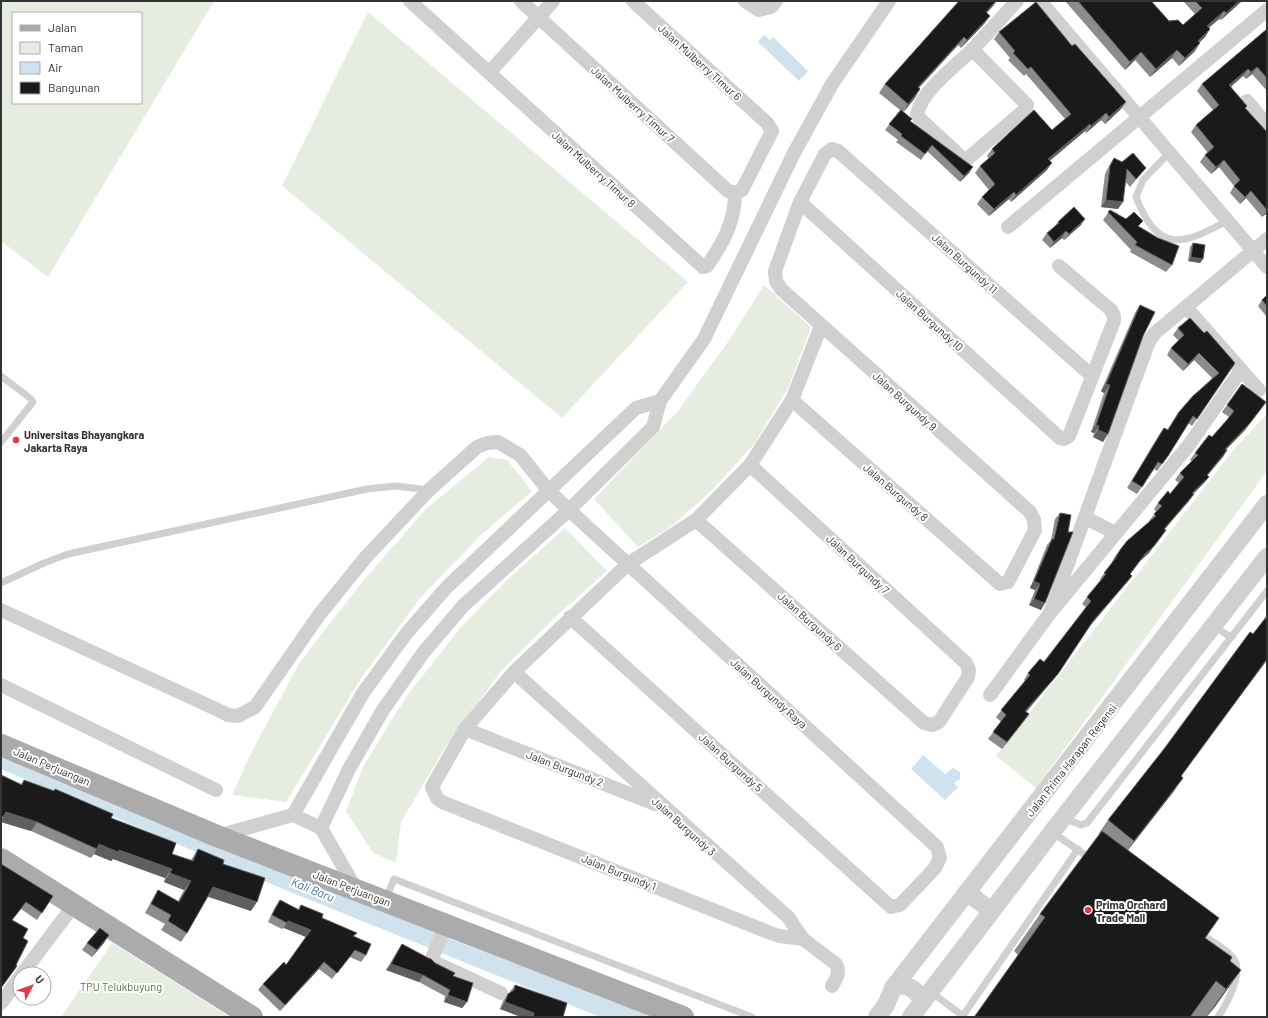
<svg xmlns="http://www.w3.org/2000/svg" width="1268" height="1018" viewBox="0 0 1268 1018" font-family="Barlow,sans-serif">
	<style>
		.green { fill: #e6ecdf; fill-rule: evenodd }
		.water { fill: #cfe2ee }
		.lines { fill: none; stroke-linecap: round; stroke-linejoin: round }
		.service { stroke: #d0d0d0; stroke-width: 7 }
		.minor { stroke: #d0d0d0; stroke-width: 14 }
		.tertiary { stroke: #d0d0d0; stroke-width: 18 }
		.primary { stroke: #ababab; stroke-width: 22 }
		.wall { fill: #8c8c8c }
		.shaded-wall { fill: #5f5f5f }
		.building { fill: #1a1a1a; stroke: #5f5f5f }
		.poi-dot { fill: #e63946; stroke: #fff; stroke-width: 1.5 }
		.labels { text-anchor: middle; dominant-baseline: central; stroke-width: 4; stroke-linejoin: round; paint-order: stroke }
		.street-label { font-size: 11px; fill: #333; stroke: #fff }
		.poi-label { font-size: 11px; font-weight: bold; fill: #333; stroke: #fff; text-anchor: start }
		.park-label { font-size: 11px; fill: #56703f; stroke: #fff }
		.water-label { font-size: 12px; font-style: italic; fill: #3f7597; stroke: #fff }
	</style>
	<rect width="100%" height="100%" fill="#fff"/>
	<!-- green -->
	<g class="green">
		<path d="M1,1h213l-166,276 -47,-36zM13,13h128v90h-128z"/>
		<path d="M368,12l320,270 -126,136 -280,-232z"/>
		<path d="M764,285l47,42 -23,61 -33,55 -46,50 -40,35 -31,19 -44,-48 83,-87 53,-73z"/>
		<path d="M1267,414v57l-231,317 -40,-32 239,-308z"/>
		<path d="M489,457l18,3 25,31 -51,44 -61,63 -60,82 -74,122 -54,-7 21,-46 47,-87 62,-80 66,-75z"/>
		<path d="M565,528l42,43 -53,47 -53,53 -56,77 -44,74 -5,41 -23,-10 -27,-42 18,-46 42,-68 55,-70 44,-45z"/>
		<path d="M112,943l118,74h-169z"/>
	</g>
	<!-- water -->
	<g class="water">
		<path d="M764,35l6,5 3,-3 35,34 -9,10 -41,-39z"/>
		<path d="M1,753l187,79 270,110 200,75h-58l-312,-126 -287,-122z"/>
		<path d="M923,755l23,20 1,-3 6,-4 7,4v7l-6,4 4,4 -13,13 -34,-31z"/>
	</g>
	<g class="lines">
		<!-- service -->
		<g class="service">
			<path d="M1169,153l-26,27 -7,17c22,56 45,49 91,24"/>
			<path d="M1,376l29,22 3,4 -32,40"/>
			<path d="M1,583l43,-20 24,-9 299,-65 29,-3 33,4"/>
			<path d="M1213,626l18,11"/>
			<path d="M1063,818l18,7 6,-2 180,-232"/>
			<path d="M1052,832l39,27"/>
			<path d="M386,899l8,-20 358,138"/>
			<path d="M1199,933c11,7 27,15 35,26 10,14 -8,46 -16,58"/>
			<path d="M931,992l32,24"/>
			<path d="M962,1017l116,-168"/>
		</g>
		<!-- minor -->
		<g class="minor">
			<path d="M410,1l293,266 4,-1c16,-23 28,-44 28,-73"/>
			<path d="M521,1l207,190 7,2 7,-3 30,-59 -5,-8 -134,-122"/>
			<path d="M745,1l14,9 12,-3 5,-6"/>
			<path d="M1040,1l227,266"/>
			<path d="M972,49l55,56 -1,4 -60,51 -4,-2 -42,-39 -3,-5c5,-24 39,-48 56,-65 15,-16 29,-32 44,-48"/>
			<path d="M489,73l64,-72"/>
			<path d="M1247,101l20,24"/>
			<path d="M800,202l260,236 4,1 5,-3 45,-115v-5l-3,-6 -52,-44"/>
			<path d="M1008,227l259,-217"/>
			<path d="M1186,307l73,83"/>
			<path d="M792,400l208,184 8,-2 27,-52 -1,-10 -4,-8 -249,-223 -5,-8 -1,-10 25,-69 25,-48 7,-5 6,2 254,225"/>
			<path d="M1086,518l29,15"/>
			<path d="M696,520l228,203 8,2 7,-3 29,-45 1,-7 -3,-7 -216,-198"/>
			<path d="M1,610l215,99 12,6 10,1 17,-9 64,-92 47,-58 63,-67 48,-43 10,-4 11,-1 22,13 29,36 20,19 368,337 3,11 -5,10 -35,37 -9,2 -321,-290"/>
			<path d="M1050,613l99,-272 6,-8 112,-94"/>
			<path d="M514,672l274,245 15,22 33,25c5,8 0,15 -4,22"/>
			<path d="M1,685l215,105"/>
			<path d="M990,695l60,-82 139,-168 52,-75"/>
			<path d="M465,729l190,75"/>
			<path d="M293,815l28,13"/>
			<path d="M217,836l76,-21 70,-122 43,-59 40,-46 190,-180 24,-7"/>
			<path d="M356,889l-35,-61 28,-59 34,-59 40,-57 40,-47 106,-96 84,-83 7,-26 44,-62 90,-186 38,-69 57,-83"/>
			<path d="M446,924l-13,32 1,6 67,31"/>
			<path d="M803,939l-24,-3 -11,-4 -326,-130 -5,-4 -5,-11 33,-58 49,-57 114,-108 68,-44 54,-55 42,-65 29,-74"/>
			<path d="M22,974l52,-69"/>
			<path d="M1,1003l19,-26"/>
		</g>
		<!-- tertiary -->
		<g class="tertiary">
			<path d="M967,892l24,19"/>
			<path d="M893,988c13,-6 24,1 29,13"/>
			<path d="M877,1017l9,-12 7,-17 374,-484"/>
			<path d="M911,1017l141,-185 215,-275"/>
		</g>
		<!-- primary -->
		<g class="primary">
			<path d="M1,745l216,91 466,181"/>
			<path d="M1,859l251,158"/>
		</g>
	</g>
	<!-- wall -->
	<g class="wall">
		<path d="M1065,1h86l18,20 14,4 12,-11 -12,-13h59l-21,19 -2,-1 -10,8 1,2 -5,8 -6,5 -4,9 -16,15 -7,-8 -22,19 -15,-17 -10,10z"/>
		<path d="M996,3l-9,10 3,3 -6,8 -23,24 -3,-3 -39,43 1,1 -17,23 7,9 63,46 -4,6 -9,9 -33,-31 -6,9 -25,-18 2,-2 -13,-10 15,-20 -21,-17 6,-9z"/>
		<path d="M1267,29v62l-15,-17 -6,5 -3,-3 -12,11 14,21 22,24v81l-5,4 -16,-19 -6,6 -10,-11 4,-7 -15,-19 -8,7 -11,-12 5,-7 3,-2 -17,-21 5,-7 17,-15 -16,-19 5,-7z"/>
		<path d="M999,32l122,77 -16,15 -4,-4 -15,13 -1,-2 -35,30 -3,9 -36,32 -2,-3 -20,17 -12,-12 5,-7 7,-7 -14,-17 5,-7 9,-7 -2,-3 5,-7 60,-19 13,-11 -39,-45 -2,2 -16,-16 2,-2 -16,-19z"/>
		<path d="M1114,158l26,17 -10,12 -5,-6 -7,28 -17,-2 4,-33 4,-8z"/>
		<path d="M1110,210l29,17 33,38 -6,7 -36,-20 1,-2 -28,-30z"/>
		<path d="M1058,222l23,3 -17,15 -2,-2 -12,10 -8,-8 5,-7 7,-6z"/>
		<path d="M1193,243l10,16 -3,4 -12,-2 2,-14z"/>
		<path d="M1267,295v22l-9,-11 4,-6z"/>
		<path d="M1140,305l3,31 -40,106 -10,-5 1,-4 -3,-1 13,-39 -3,-2 34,-78z"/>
		<path d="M1178,328l26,5 31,30 -43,63 -4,-3 -25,40 -6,8 -3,-2 -17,25 -10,-6 32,-53 5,-7 3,2 12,-18 33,-34 -18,-18 -11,11 -16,-16 4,-7 8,-7 -6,-6z"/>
		<path d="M1242,384l24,18 -21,28 -19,19 1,1 -4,7 -15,18 1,2 -5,6 -11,11 -4,7 -24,28 -16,24 -9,8 -10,13 2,2 -5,6 -37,44 -37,54 -27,32 3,2 -27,35 -14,-10 13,-17 -5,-5 29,-36 -1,-1 4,-7 16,-11 42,-55 -4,-3 5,-7 14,-17 -1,-1 11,-15 4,-8 5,-6 30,-29h-1l7,-9 -2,-3 4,-6 12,-9 9,-11 -4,-3 5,-7 12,-12 -2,-1 5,-7 17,-16 17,-20 -7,-5z"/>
		<path d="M1060,513l-19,97 -12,-5 6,-15 -5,-2 17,-43 4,-5 4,-21z"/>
		<path d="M1267,660l-86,116 -7,15 -46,59 77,88 25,23 11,9 -34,47h-233l44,-62 -4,-4 26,-37 59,-80v-1l9,-13z"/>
		<path d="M1,775l20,9 3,-4 29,11 2,-2 56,29 61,36 19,6 7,-11 25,15 28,47 -43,-14 -21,36 -6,9 -20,-12 4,-6 -20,-11 7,-13 6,-10 20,11 6,-11 -20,-8 1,-4 -52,-19 -2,2 -17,-7 -3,4 -60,-27 -30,-9z"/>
		<path d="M1,864l52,32 -16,24 -16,-11 -9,11 11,18 -22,51z"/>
		<path d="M280,900l18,9 3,-4 21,13 35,15 -3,3 12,19 -5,7 -11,-5 -18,22 -13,-10 -39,42 -22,-21 5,-6 23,-19 20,-28 -22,-9 -2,1 -14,-7 7,-15z"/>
		<path d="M87,943h17l-12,14 -10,-7z"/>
		<path d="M402,944l33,19 32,39 -5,6 -18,-6 1,-6 -26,-14 -33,-12 12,-20z"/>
		<path d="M515,985l48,32h-42l-21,-8 3,-8z"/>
	</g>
	<!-- shaded-wall -->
	<g class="shaded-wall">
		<path d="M996,1h1l-17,19 6,-8z"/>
		<path d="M1239,1h3l-21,19 5,-7z"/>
		<path d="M1224,11l-5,8 -17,15 5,-8z"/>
		<path d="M990,16l-6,8 -23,24 6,-8z"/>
		<path d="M1210,29l-5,8 -12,12 5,-8z"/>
		<path d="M964,37l-6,8 -46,50 6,-8z"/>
		<path d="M1200,43l-5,8 -16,15 6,-8z"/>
		<path d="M1177,50l-5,8 -22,19 6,-8z"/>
		<path d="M1141,52l-6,8 -10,10 5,-8z"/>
		<path d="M1257,67l-5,7 -6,5 5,-7z"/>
		<path d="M1248,69l-5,7 -19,16 5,-7z"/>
		<path d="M920,89l-5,9 -12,15 5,-9z"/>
		<path d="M1126,102l-5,7 -16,15 4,-7z"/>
		<path d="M1106,113l-5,7 -15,13 5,-7z"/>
		<path d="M1090,124l-5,7 -42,35 5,-7z"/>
		<path d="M1224,160l-5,7 -8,7 5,-7z"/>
		<path d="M1052,163l-5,7 -36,32 5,-7z"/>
		<path d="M973,167l-4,6 -9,9 4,-6z"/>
		<path d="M1251,191l-5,7 -6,6 5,-7z"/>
		<path d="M1014,192l-5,7 -20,17 5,-7z"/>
		<path d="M1106,200l17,2 -5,7 -17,-2z"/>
		<path d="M1267,211v2l-5,4z"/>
		<path d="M1085,219l-4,6 -17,15 5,-6z"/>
		<path d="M1066,231l-4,7 -12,10 4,-6z"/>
		<path d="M1191,257l12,2 -3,4 -12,-2z"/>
		<path d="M1199,353l-5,7 -11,11 5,-7z"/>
		<path d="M1106,384l4,1 -6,8 -3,-2z"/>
		<path d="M1266,402l-21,28 -24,25 4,-6z"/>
		<path d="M1096,425l3,1 -5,7 -3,-1z"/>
		<path d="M1098,430l10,4 -5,8 -10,-5z"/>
		<path d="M1227,450l-4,7 -21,24 5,-6z"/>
		<path d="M1209,477l-5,6 -16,16 4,-6z"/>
		<path d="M1194,494l-5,7 -30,34 5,-6z"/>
		<path d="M1166,530l-17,23 -9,8 5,-7z"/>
		<path d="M1132,576l-5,6 -38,45 4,-6z"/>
		<path d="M1034,581l6,3 -5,6 -5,-2z"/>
		<path d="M1034,599l11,4 -4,7 -12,-5z"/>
		<path d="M1267,659v1l-96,129 10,-13z"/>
		<path d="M1058,674l-5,6 -32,38 4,-7z"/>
		<path d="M1029,714l-5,7 -22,28 5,-7z"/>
		<path d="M1183,778l-9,13 -49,63 9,-13z"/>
		<path d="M6,812l31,10 -6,9 -30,-9z"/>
		<path d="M99,844l20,6 53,19 -7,9 -52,-19 -2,2 -17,-7z"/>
		<path d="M170,873l21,8 -7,9 -20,-8z"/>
		<path d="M213,887l44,15 -6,9 -44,-15z"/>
		<path d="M288,921l23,9 -5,7 -22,-9z"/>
		<path d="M109,935l-5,8 -12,14 5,-7z"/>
		<path d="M324,962l-5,7 -39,42 5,-6z"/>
		<path d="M391,964l32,11 -4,7 -33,-12z"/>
		<path d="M1241,970l-26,37 -9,10 20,-28z"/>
		<path d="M448,995l19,7 -5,6 -18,-6z"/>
		<path d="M505,1002l29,11 -3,4h-10l-21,-8z"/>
	</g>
	<!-- building -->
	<g class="building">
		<path d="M959,1h37l-10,11 4,4 -23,24 -3,-3 -46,50 2,2 -12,15 -23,-20z"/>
		<path d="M1078,1h73l18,20 9,-1 5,5 19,-17 -7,-7h44l-13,12 -2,-2 -17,15 3,3 -12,12 2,2 -15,15 -8,-8 -21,19 -15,-17 -11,10z"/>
		<path d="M1036,2l36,44 3,-2 51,58 -17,15 -3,-4 -15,13 -1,-2 -42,35 4,4 -36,32 -2,-3 -20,17 -12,-12 13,-13 -15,-18 15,-13 -3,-4 42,-39 18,20 19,-16 -40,-47 -3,2 -15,-16 2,-2 -16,-19z"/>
		<path d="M1267,29v49l-10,-11 -6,5 -3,-3 -19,16 18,21 -2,2 22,24v78l-16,-19 -6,6 -11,-11 6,-6 -16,-20 -8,7 -11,-12 9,-8 -18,-22 23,-20 -17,-21z"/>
		<path d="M901,110l11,9 -2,2 63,46 -9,9 -32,-31 -7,9 -24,-18 1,-2 -13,-10z"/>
		<path d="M1133,153l13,15 -10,11 -9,-10 -4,33 -17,-2 4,-34 4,-8 8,4z"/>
		<path d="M1074,207l11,12 -16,15 -3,-3 -12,11 -7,-9 12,-10 -1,-1z"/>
		<path d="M1110,210l16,9 8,-7 9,9 -5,5 20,12 21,8 -7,19 -37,-20 2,-3 -29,-30z"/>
		<path d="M1193,243l12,2 -2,14 -12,-2z"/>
		<path d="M1267,295v11l-5,-6z"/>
		<path d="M1140,305l15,7 -12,24 -35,98 -10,-4 1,-4 -3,-1 14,-40 -4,-1z"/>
		<path d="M1190,318l14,15 3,-2 28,32 -38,56 -4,-3 -25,40 -6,8 -4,-2 -16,25 -10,-6 32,-53 4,2 11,-18 14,-16 26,-23 -20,-20 -11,11 -17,-16 13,-13 -6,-7z"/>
		<path d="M1242,384l24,18 -16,21 -25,26 2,1 -20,25 2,2 -17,16 2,1 -30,35 2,1 -12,16 -9,8 -15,20 2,2 -39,45 -35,53 -33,37 4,3 -22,28 -14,-10 13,-17 -5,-5 29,-35 -2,-2 12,-14 4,3 47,-61 -4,-4 19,-23 -2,-1 11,-14 5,-9 7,-9 29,-25 -2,-2 8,-8 -4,-3 10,-12 2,3 14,-17 -4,-4 18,-18 -3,-2 14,-18 3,2 15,-17 7,-9 -7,-6z"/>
		<path d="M1060,513l11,2 -3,17h5l-28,71 -11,-4 6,-15 -6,-3 18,-42h2z"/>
		<path d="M1267,616v43l-86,117 2,2 -49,63 -26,-21 56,-71 86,-117 3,2z"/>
		<path d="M1,775l21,10 2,-5 30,11 1,-2 58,25 -2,4 65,25 -4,11 21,7 5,-12 26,11 -1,4 42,14 -8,24 -44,-15 -26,46 -19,-12 3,-6 -20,-11 7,-14 21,12 12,-21 -21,-8 2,-4 -53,-19 -1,2 -19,-8 -2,5 -60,-27 -31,-10 -3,5 -2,-1z"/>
		<path d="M1102,831l117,87 -14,20 27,19 -2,4 11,9 -15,19 -10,-8 -26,36h-213l-2,-1 70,-99 -5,-3z"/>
		<path d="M1,864l52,32 -11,17 -16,-11 -14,18 16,9 -5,9 5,3 -12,24 1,1 -16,22z"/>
		<path d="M280,900l19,10 2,-5 22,9 -1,4 35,15 -4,3 18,8 -5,11 -11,-5 -18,23 -13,-11 -39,43 -22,-21 21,-22 2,3 25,-35 -23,-9 -1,2 -15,-8z"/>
		<path d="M100,928l9,7 -12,15 -10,-7z"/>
		<path d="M402,944l28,15v-1l5,5 20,10 -2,3 20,7 -6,19 -19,-7 2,-5 -27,-15 -32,-11z"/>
		<path d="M515,985l52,18 -4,14h-30l1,-4 -29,-11 3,-8 6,-4z"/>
	</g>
	<!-- markers -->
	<g class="poi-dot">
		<circle cx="16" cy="440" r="4"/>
		<circle cx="1088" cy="910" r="4"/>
	</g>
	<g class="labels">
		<!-- street labels -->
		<g class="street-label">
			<text transform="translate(700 62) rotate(42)">Jalan Mulberry Timur 6</text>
			<text transform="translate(633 104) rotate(42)">Jalan Mulberry Timur 7</text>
			<text transform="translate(594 169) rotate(42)">Jalan Mulberry Timur 8</text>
			<text transform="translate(965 263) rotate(42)">Jalan Burgundy 11</text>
			<text transform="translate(930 320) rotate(42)">Jalan Burgundy 10</text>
			<text transform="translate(905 401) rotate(42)">Jalan Burgundy 9</text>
			<text transform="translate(896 492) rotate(41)">Jalan Burgundy 8</text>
			<text transform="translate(858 564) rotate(43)">Jalan Burgundy 7</text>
			<text transform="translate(810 621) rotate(42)">Jalan Burgundy 6</text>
			<text transform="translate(769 693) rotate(42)">Jalan Burgundy Raya</text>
			<text transform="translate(1071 760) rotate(-52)">Jalan Prima Harapan Regensi</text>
			<text transform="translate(731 762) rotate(42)">Jalan Burgundy 5</text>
			<text transform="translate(52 766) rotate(23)">Jalan Perjuangan</text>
			<text transform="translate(565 768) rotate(21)">Jalan Burgundy 2</text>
			<text transform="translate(684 826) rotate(42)">Jalan Burgundy 3</text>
			<text transform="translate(619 872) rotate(22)">Jalan Burgundy 1</text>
			<text transform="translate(352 888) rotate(21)">Jalan Perjuangan</text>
		</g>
		<!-- poi labels -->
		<g class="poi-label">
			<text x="24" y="434">Universitas Bhayangkara<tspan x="24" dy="13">Jakarta Raya</tspan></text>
			<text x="1096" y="904">Prima Orchard<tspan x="1096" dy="13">Trade Mall</tspan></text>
		</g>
		<!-- park labels -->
		<g class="park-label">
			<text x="121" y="986">TPU Telukbuyung</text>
		</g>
		<!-- water labels -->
		<g class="water-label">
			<text transform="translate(313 889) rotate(22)">Kali Baru</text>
		</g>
	</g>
	<!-- border -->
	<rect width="1268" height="1018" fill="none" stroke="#333333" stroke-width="4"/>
	<!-- legend -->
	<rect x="12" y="12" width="130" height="92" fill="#ffffff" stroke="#adadad"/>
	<rect x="20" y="25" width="20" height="6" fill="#ababab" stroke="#adadad"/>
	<text x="48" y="32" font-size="12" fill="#333333">Jalan</text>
	<rect x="20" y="42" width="20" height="12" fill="#e6ecdf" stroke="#adadad"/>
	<text x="48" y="52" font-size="12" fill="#333333">Taman</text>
	<rect x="20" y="62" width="20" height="12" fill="#cfe2ee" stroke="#adadad"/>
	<text x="48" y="72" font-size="12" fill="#333333">Air</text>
	<rect x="20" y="82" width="20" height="12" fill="#1a1a1a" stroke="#adadad"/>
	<text x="48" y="92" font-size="12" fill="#333333">Bangunan</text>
	<!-- north arrow -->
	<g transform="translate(32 986) rotate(49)"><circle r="19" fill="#ffffff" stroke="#adadad"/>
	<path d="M0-3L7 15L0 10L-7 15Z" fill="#e63946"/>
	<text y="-6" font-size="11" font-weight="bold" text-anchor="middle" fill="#333333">U</text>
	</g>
</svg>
